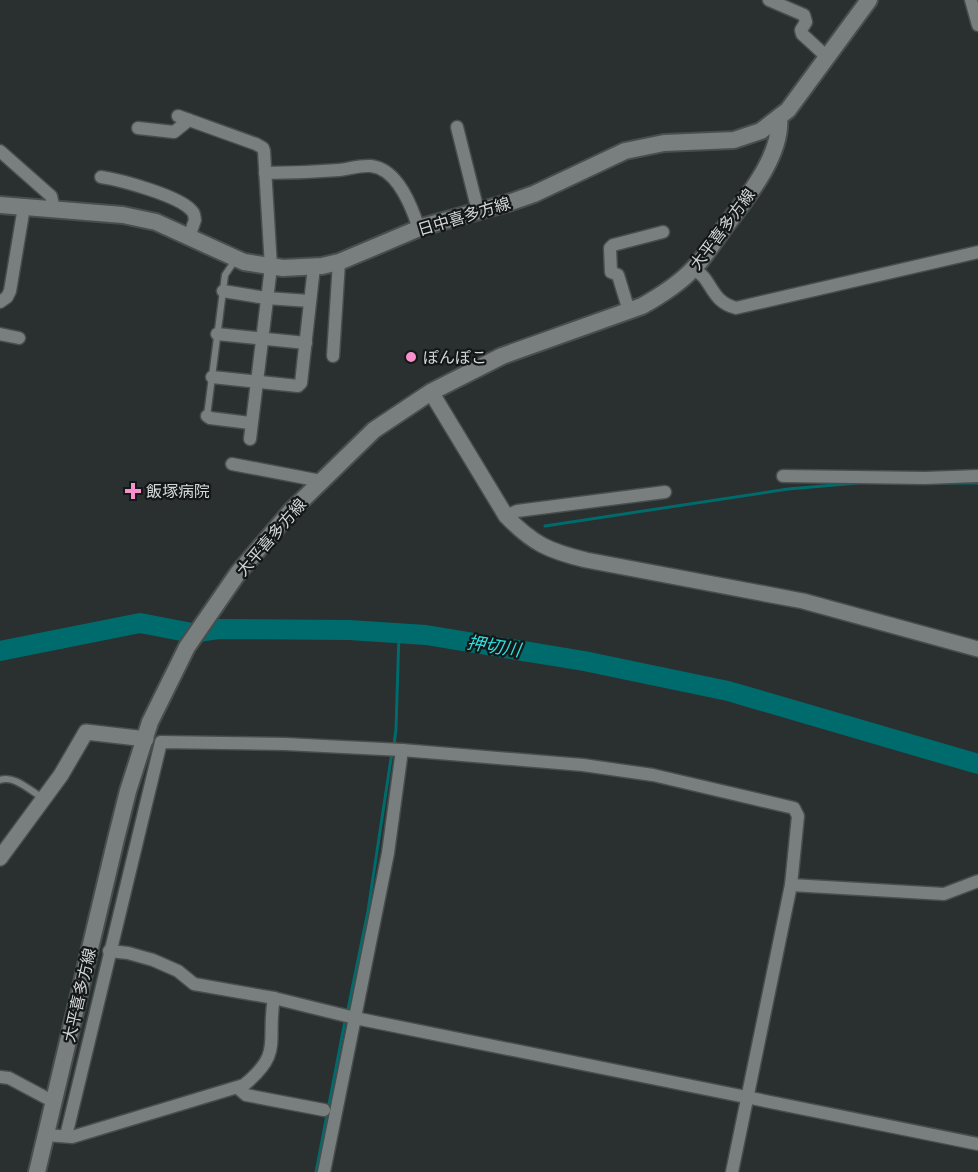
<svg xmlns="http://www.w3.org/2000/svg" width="978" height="1172" viewBox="0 0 978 1172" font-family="'Titillium Web','Noto Sans JP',sans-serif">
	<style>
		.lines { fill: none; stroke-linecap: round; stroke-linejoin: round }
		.stream { stroke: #006b6c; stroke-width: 3 }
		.river { stroke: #006b6c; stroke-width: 20 }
		.service-casing { stroke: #484d4d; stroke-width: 9 }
		.minor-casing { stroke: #484d4d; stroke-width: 15 }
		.tertiary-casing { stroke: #484d4d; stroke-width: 18 }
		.secondary-casing { stroke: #484d4d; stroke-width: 20 }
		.service { stroke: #787f7e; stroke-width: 6 }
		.minor { stroke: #787f7e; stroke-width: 12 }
		.tertiary { stroke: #787f7e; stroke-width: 15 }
		.secondary { stroke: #787f7e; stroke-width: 16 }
		.poi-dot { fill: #f890cc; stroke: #141717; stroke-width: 2 }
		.labels { text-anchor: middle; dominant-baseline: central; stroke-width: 4.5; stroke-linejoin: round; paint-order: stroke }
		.street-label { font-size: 16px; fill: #d4d7d7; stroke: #141717 }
		.poi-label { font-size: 16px; fill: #d4d7d7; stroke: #141717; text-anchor: start }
		.water-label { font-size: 18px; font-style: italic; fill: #2fdede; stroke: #141717 }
	</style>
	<rect width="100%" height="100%" fill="#2a2f2f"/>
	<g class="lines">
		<!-- stream -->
		<g class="stream">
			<path d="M930,483h48"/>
			<path d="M545,526l243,-37 70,-6"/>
			<path d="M394,745l2,-16 3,-96"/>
			<path d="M347,1014l21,-103 24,-159"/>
			<path d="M316,1172l29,-151"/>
		</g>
		<!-- river -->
		<path class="river" d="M0,651l140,-28 52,10 26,-4 131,1 77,5 158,26 144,30 250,73"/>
		<defs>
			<g id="service">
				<path d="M207,416l18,-141 11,-16"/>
				<path d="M0,780c15,-5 30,11 43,18"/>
			</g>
			<g id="minor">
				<path d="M769,0l35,15 2,7 -5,8 1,4 25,23"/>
				<path d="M971,0l7,25"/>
				<path d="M178,116l78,28 7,4 1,3 7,116 -21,172"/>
				<path d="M457,127l21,84"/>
				<path d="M138,128l36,4 15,-12"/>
				<path d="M0,151l51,45 3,13"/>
				<path d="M265,173c24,0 49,-1 74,-3 10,-1 21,-5 32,-4 27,3 41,41 48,63"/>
				<path d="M101,177c20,3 79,19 91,34 3,3 2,5 3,9l-6,17"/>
				<path d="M693,269c20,9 16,32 43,39l242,-56"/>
				<path d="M223,291l43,7 44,3"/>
				<path d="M0,302l7,-5 3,-6 14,-84"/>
				<path d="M629,311l-11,-36 -7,-3 -1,-24 3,-3 50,-13"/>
				<path d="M0,334l19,4"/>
				<path d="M217,334l89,9"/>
				<path d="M333,356l6,-94"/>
				<path d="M212,377l86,9 3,-3 13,-116"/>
				<path d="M207,416l3,2 40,5"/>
				<path d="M232,464l89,17"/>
				<path d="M783,476l142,2 53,-2"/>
				<path d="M506,516l11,-5 148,-19"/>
				<path d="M791,885l153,9 34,-13"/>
				<path d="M109,951l19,2 25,7 25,11 16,13 80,14 81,20 623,126"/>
				<path d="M0,1077l9,1 45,24"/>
				<path d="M238,1088l8,7 78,15"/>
				<path d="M46,1135l26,2 172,-52c40,-33 22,-43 30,-87"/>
				<path d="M66,1136l95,-394 124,2 117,6 181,15 70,10 141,33 4,8 -7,69 -59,287"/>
				<path d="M324,1172l64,-319 14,-103"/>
			</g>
			<g id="tertiary">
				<path d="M431,392l75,124c27,28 43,35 80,44l217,41 175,48"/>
				<path d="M0,858l61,-83 25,-43 60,7"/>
			</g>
			<g id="secondary">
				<path d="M0,205l123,10 33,7 88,40 39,6 39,-2 17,-4 83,-35 89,-25 23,-8 91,-43 39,-8 70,-3 27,-9 27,-21 81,-110"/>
				<path d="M37,1172l79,-333 12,-48 22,-69 37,-75 51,-74 53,-62 83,-81 57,-38 71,-36 140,-50c18,-10 38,-23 52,-38 11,-11 19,-25 28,-37 22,-30 61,-75 57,-114"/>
			</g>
		</defs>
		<!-- service casing -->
		<use href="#service" class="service-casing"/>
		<!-- minor casing -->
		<use href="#minor" class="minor-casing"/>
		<!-- tertiary casing -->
		<use href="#tertiary" class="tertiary-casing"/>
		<!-- secondary casing -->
		<use href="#secondary" class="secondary-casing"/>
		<!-- service -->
		<use href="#service" class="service"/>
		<!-- minor -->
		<use href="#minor" class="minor"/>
		<!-- tertiary -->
		<use href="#tertiary" class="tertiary"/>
		<!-- secondary -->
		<use href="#secondary" class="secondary"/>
	</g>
	<!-- markers -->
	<g class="poi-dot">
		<circle cx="411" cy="357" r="6"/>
		<path d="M130 482h6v6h6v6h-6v6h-6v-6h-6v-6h6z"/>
	</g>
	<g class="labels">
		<!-- street labels -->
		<g class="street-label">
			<text transform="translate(464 216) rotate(-17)">日中喜多方線</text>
			<text transform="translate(722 229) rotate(-53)">大平喜多方線</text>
			<text transform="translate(271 537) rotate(-49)">大平喜多方線</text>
			<text transform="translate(79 995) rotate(-77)">大平喜多方線</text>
		</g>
		<!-- poi labels -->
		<g class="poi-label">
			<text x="423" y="357">ぽんぽこ</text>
			<text x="146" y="491">飯塚病院</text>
		</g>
		<!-- water labels -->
		<g class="water-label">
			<text transform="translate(494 646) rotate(9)">押切川</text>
		</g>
	</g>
</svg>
